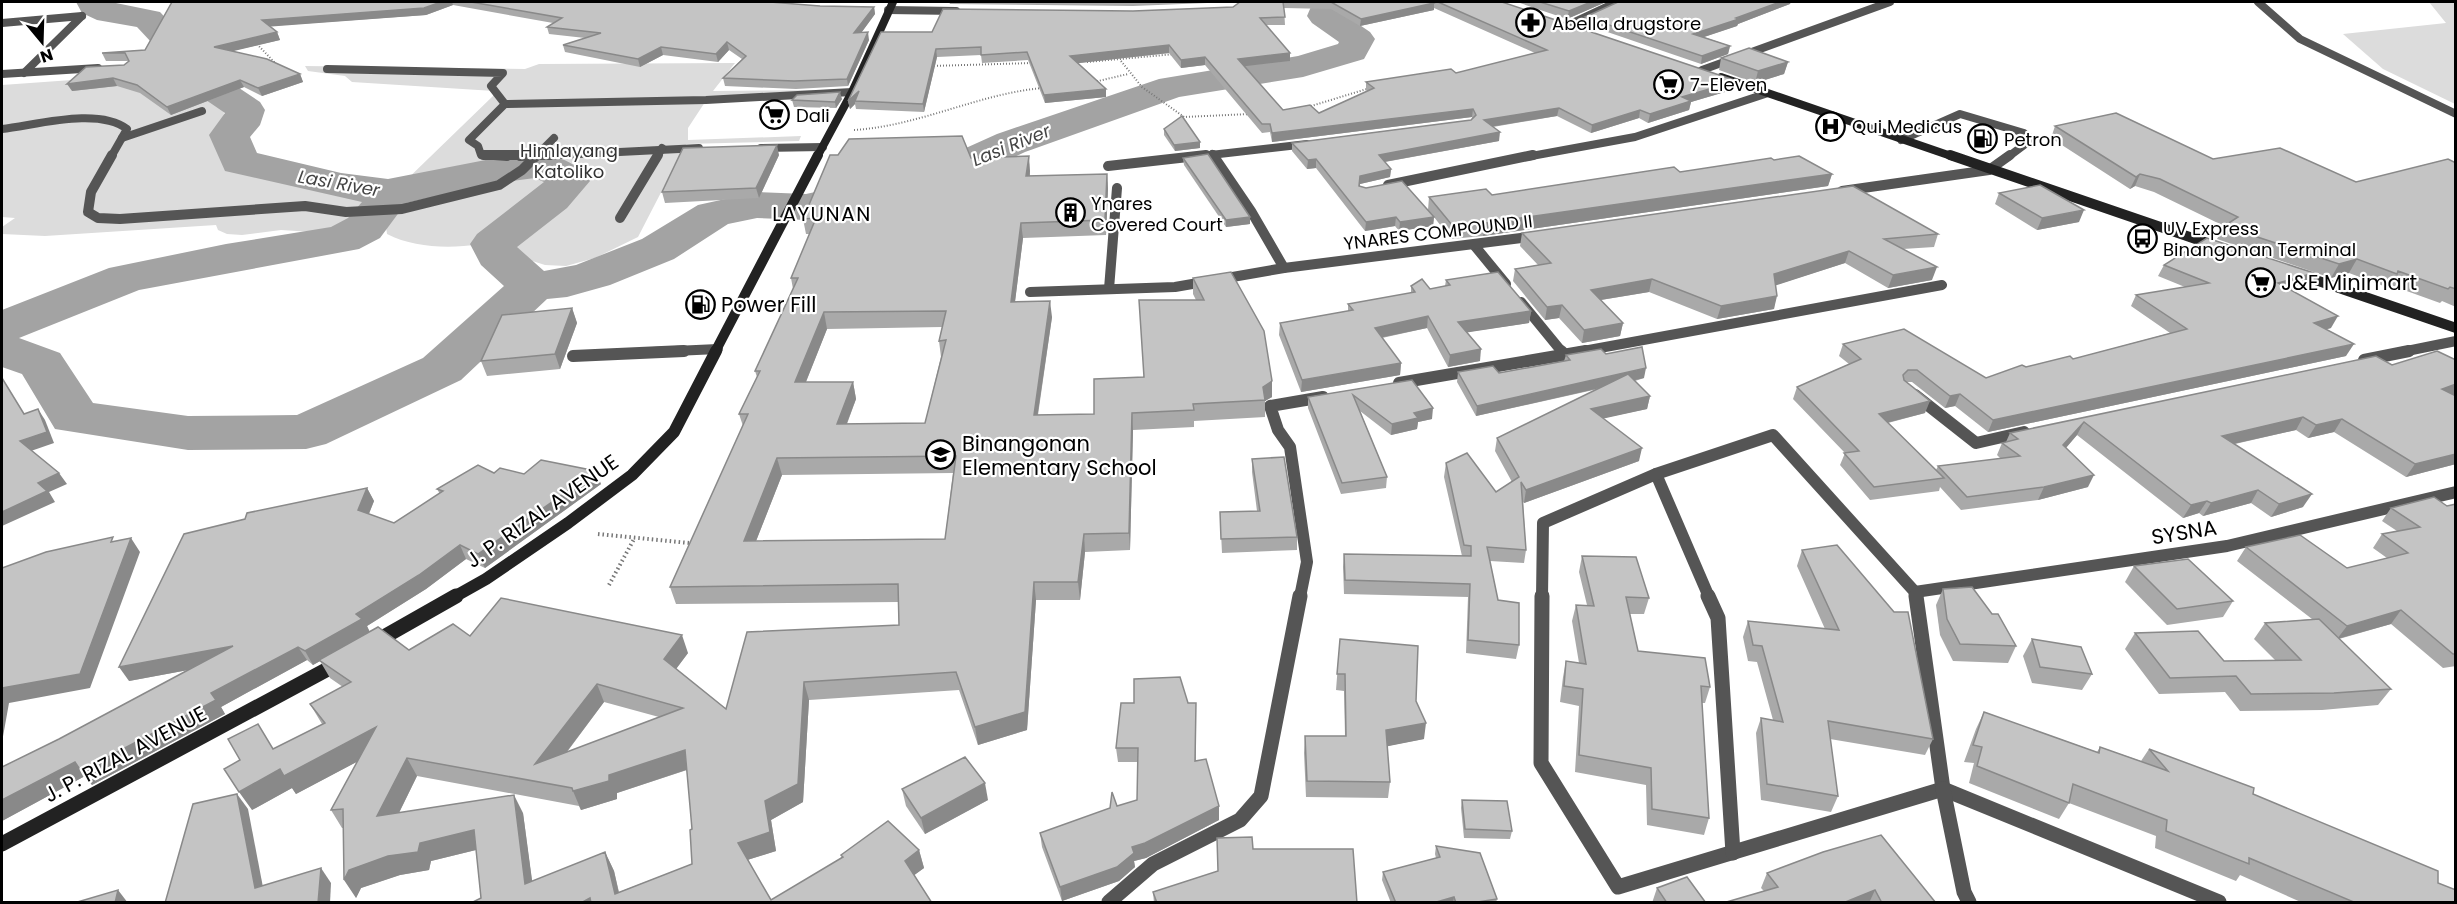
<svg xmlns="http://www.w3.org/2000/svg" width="2457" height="904" viewBox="0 0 2457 904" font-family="Poppins,sans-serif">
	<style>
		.green { fill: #dcdcdc }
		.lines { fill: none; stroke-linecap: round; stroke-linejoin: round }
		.river { fill: #a3a3a3; fill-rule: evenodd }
		.path-far1 { stroke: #777; stroke-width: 2; stroke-dasharray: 1 2; stroke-linecap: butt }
		.path { stroke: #777; stroke-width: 4; stroke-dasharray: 1.5 3; stroke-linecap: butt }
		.lane-far2 { stroke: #555; stroke-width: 8 }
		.lane-far1 { stroke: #555; stroke-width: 10 }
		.lane { stroke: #555; stroke-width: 12 }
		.street-far3 { stroke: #555; stroke-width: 8 }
		.street-far2 { stroke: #555; stroke-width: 10 }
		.street-far1 { stroke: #555; stroke-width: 12 }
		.street { stroke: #555; stroke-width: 15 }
		.secondary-far3 { stroke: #222; stroke-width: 8 }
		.secondary-far2 { stroke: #222; stroke-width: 10 }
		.secondary-far1 { stroke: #222; stroke-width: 12 }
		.secondary { stroke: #222; stroke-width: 15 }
		.wall { fill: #a9a9a9; fill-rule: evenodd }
		.shaded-wall { fill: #898989 }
		.building { fill: #c4c4c4; stroke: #898989; stroke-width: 1.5; fill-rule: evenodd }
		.labels { text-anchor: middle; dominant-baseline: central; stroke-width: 4.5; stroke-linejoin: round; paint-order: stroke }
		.far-poi-label { font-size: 18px; fill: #000; stroke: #fff; text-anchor: start }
		.far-water-label { font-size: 18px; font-style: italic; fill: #444; stroke: #fff }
		.far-park-label { font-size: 18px; fill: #333; stroke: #fff }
		.far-street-label { font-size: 18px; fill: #000; stroke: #fff }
		.far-quarter-label { font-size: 20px; letter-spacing: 1.5px; fill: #000; stroke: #fff }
		.poi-label { font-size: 21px; fill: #000; stroke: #fff; text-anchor: start }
		.street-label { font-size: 21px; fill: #000; stroke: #fff }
	</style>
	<rect width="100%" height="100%" fill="#fff"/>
	<!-- green -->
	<g class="green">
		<path d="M2429,2h26v102l-72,-35 -40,-35 103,-11z"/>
		<path d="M735,63l-22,28 124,-1 -6,5 -122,1 -21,32v12l113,-4 -2,5 -113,3 -48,93 -43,21 -29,8 -21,-1 -22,-7 -8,-7 -2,-12c-40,8 -89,14 -126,-5l-3,-21 -22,3 -19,18 -62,-4 -39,5 -15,-1 -9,-4 -2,-5 -171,11 -43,-2v-7l13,-9 -13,-1v-132l140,-10 82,29c0,18 -3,49 14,61l84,23 40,4 8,5 25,-2 3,-7 95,-92 1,-5 -142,-9 -7,-6 -37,-5 -3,-5 220,3 14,-5z"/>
	</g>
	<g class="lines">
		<!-- river -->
		<path class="river" d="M76,2h35l49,10 16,17 16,6 23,37 45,30 5,8 -5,15 -10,12 7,16 84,20 47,6 129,-25c28,-1 56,2 73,27l-23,27 -50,39 27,24 32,-6 66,-26 56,-34 59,-13 49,2 111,-24 80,-36 162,-55 139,-23 40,-12 1,-2 -27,-19 -5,-7 6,-14h42l-4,7 -9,4 28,19 5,7 -11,20 -61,18 -124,20 -154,55 -80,37 -139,31 -49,-2 -29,6 -54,35 -64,26 -43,12 -20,2 -86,81 -135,64 -20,5 -118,1 -133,-21 -33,-55 -20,-7v-57l107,-42 117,-24 105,-17 17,-9 14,-16 -137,-31 -16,-36 16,-22 -38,-26 -21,-38 -14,-6 -15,-16 -40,-7 -15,-7zM535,178l9,4 -67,52 -7,10 11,21 23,21 -81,72 -126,57 -109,1 -95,-13 -33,-50 -41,-15 120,-48 220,-41 21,-11 26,-35 89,-20z"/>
		<!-- path-far1 -->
		<g class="path-far1">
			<path d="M255,42l22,23"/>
			<path d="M1121,61l21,26 42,30 66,-3"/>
			<path d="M1087,62l88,-8"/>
			<path d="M931,66l101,-3"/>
			<path d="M1094,82l34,-8"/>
			<path d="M1308,107l62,-19"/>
			<path d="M854,130c65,-4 124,-36 188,-42"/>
		</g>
		<!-- path -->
		<g class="path">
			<path d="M598,534l91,9"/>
			<path d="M609,585l25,-46"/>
		</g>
		<!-- lane-far2 -->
		<g class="lane-far2">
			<path d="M327,69l176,4 -12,13 14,18 201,-4 146,-8"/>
			<path d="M505,104l-36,36 9,6 3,9 26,2"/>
			<path d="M2,129c35,-4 96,-22 125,0l-16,28"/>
			<path d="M122,138l80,-27"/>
			<path d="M1901,140l59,-26 64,19 5,4 -1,5 -20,15"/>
			<path d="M761,148l62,-1"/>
			<path d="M520,157l179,-9"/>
			<path d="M535,157l19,-19"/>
			<path d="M657,157l5,-9"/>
		</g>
		<!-- lane-far1 -->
		<g class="lane-far1">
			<path d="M112,155l-21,37 -3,20 10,6 22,1 185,-13 41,6 56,-3 97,-24 23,-15 15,-15"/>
			<path d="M483,155h68"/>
			<path d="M1989,170l21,-15"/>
			<path d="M620,218l38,-63"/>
			<path d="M653,352l65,-3"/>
		</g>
		<!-- lane -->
		<path class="lane" d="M573,356l111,-5"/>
		<!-- street-far3 -->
		<g class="street-far3">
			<path d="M2258,2l42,37 156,75"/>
			<path d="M888,10l68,1"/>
			<path d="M2,23l80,-7"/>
			<path d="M1568,25l49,-23"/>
			<path d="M1702,70l188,-68"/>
			<path d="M24,73l58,-57"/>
			<path d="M2,74l96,-6"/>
			<path d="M1212,154l2,3"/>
			<path d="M1193,157l114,-13"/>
			<path d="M1526,157l109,-20 130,-43"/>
		</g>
		<!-- street-far2 -->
		<g class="street-far2">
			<path d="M1213,155l38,56 33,57"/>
			<path d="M1108,166l98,-11"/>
			<path d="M1388,185l145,-30"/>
			<path d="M1842,191l147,-21"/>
			<path d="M1474,245l32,39"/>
			<path d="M1109,289l8,-101"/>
			<path d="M1030,292l145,-5 109,-19 253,-32"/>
			<path d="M1521,302l41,50"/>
			<path d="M1578,352l364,-67"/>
			<path d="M2402,352l54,-11"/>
		</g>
		<!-- street-far1 -->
		<g class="street-far1">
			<path d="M1561,351l3,3"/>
			<path d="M2364,360l45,-9"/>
			<path d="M1399,383l187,-32"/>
			<path d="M1915,395l61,48 48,-11"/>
			<path d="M1656,474l53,123"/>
			<path d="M1915,592l312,-46 229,-54"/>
			<path d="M1300,597l7,-35 -17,-115 -12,-17 -8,-24 53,-9"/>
			<path d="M1542,597l1,-74 113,-49 117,-39 142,157 1,5"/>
		</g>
		<!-- street -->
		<g class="street">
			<path d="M1542,596l-1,167 77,124 325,-98"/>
			<path d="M1708,596l10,22 15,235"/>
			<path d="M1916,596l27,193"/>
			<path d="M1943,789l276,113"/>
			<path d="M1943,789l21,103 5,10"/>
			<path d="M1109,902l44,-38 87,-44 21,-24 39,-200"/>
		</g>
		<!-- secondary-far3 -->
		<g class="secondary-far3">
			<path d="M1721,77l233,80"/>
			<path d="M817,157l35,-65 41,-90"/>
		</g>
		<!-- secondary-far2 -->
		<g class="secondary-far2">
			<path d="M1950,155l266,91"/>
			<path d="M2298,274l158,54"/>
			<path d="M715,352l103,-197"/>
		</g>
		<!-- secondary-far1 -->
		<path class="secondary-far1" d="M454,597l32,-18 82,-56 64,-48 42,-43 42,-81"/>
		<!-- secondary -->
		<g class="secondary">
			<path d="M375,642l81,-46"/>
			<path d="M2,844l337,-181"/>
		</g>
	</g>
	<!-- wall -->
	<g class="wall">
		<path d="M172,2h598l50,4 54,1 1,7 -14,19 8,7 -21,46 -52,3 -71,-3 -2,-8 19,-19 -13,-9 -11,12 -55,-7 -23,12 -75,-15 -2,-7 22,-7 -36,-4 -2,-7 6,-4 -100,-18 -27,10 -156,11 7,6 3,8 -49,11 69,23 3,8 -41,14 -18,-9 -73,28 -31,-22 -23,-7 -45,5 52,-26 5,-4h-23l-4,-8 43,-3z"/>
		<path d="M949,2h283l-99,4 -183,-2z"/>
		<path d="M1240,2h262l233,87 -44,13 -2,8 -41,13 -9,-5 -48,15 -34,-17 -64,11 6,14 -114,21 6,7 -1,8 -30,7v2l68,24 1,-13 63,-2 282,-35 58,14 -4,12 -345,50 -32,3 -17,-22 -1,9 -34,5 -4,-5 -30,5 -49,-63 -9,1 -15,-18v-8l179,-23 1,-2v-1l-200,25 -2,-10 -8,1 -57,-68 -24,3 -12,-15 -91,10 28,34 -61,6 -17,-43 -46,3 -1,-8 -44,2 -13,55 -68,-3 -1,-5 -5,5 -2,-8 84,-69 201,-21 100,-4zM1284,8l47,1 29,17 74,-16v-2l101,45 -79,20 -90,9v8l1,1 -48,22 -36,-3 -39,-44 46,-5 -24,-36h19z"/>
		<path d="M1517,2h89l-39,17z"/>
		<path d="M1790,4l-52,20 -1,2 -33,11 26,9 -2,8 -27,10 -117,-40 1,-7z"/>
		<path d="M1721,58l67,4 -4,12 -29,9 -36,-13z"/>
		<path d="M842,99l-6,9 -42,-1 -2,-7z"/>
		<path d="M2055,126l158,33 143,23 100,-19v144l-14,-6 -2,2 -50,-18 -1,3 -40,-15 -18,5 -114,-39 7,-13 -70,-34 -19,-6 -5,3 -79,-51z"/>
		<path d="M1164,129l36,13v6l-25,3 -11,-16z"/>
		<path d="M779,155l-20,43 -94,5 -3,-11z"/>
		<path d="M971,158l59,13v5l77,-2 1,15 -2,46 -83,3 -8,63 37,16 -14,98 56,-1 49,-37 53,-77 -3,-6v-16l79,103v16l-7,4v16l-71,4v6l-61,3 -3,120 -45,2 -5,48h-44l-9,130 -49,15 -19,-55 -150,10 -6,102 -32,18 5,31 -29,9 24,40 71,-42 -1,-3 78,-5 5,18 -10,7 18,28 -451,-5 -5,-48 -45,11 -2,9 -29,5 -39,13 -5,10 -12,-70h-2l-11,-18 27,-49 -62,33 -4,-6 -40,22 22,-61 48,-25 -12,-20 33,-17 -13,-9 -10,-17 -7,4 -6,-5 -86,47 4,7 -133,71 -7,-9 -83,45v-54l57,-28 129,-69 -59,11 116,-162 122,-31 7,13 -5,13 25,9 46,-29 -3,-5 57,-16 30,1 77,10 -116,84 -19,-9 -40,30 -59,37 3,6 39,18 61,-14 218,17 -12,16 50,40 173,-84 -1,-23 -222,2 -6,-17 73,-161 -4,-12 18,-37 -2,-6 38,-82 -2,-11 19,-44h-4l-3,-15zM942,327l-3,14 2,16 -16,66 -78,1 9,-25 -3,-17h-47l21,-53zM953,473l-8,66 -189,2 26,-66zM604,702l55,15 -92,35zM687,770l5,59v35l-73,28 -5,-21 -9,-19 -73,30 -9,-69h-124l18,-37 162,30 2,4 36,-11v-6z"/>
		<path d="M1183,158l67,59v7l-24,3 -42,-62z"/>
		<path d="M1999,193l80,29 -42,8 -42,-26z"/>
		<path d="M1522,233l416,1 -4,13 -31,2 29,31 -44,8 -43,-25 -69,22 -2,24 -57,10 -68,-27 -48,8 22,23 -3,13 -38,7 -23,-25 -14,2 -32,-39 2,-12 23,-4 -18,-19z"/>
		<path d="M2164,265l150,8 -7,12 -17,5 41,38 -5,1 20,27 -358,76 -33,-26 -10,2 -33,-26h-6l19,31 -37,10 48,47 2,-4 63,-7 -4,-4 5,-12 4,-1 4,-9 382,-68 64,-5v34l-3,1 3,1v68l-50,13 -72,-45 -26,6 -12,-8 -61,14 68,63 -32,10 -20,-14 -48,13 -4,-3 -16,5 -106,-83 -11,13 22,39 -50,13 -77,10 -21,-23 -1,4 -69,9 -30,-35 5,-12 -52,-54 4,-12 52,-23 -10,-8 4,-12 143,34 40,-11 47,-8 97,-26 -39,-27 5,-11 49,-8 -27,-11z"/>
		<path d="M1446,280l85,31 -2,12 -62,9 13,29 -32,6 -21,-39 -45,10 19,25 -1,12 -99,17 -22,-57 1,-12 68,-12v-7l63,-11v-7l19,3 15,-3z"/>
		<path d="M572,308l5,15 -17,46 -73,7 -6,-15z"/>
		<path d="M1606,354l38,24 -9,3 15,15 -3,13 -44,9 36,43 -115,42 -1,-1 3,48 -2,13 -34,-2 8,39 21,45 -3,14 -50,-6 2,-56 -124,-3 -1,-27 1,-13 118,2 -18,-79 2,-14 50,29 16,-10 -17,-31 2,-13 101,-49 -122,27 -19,-34 1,-10 41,1 65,-12 2,-6z"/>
		<path d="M1412,380l20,39 -14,3 -1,7 -26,6 -31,-24 27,66 -1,11 -45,6 -33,-86v-11z"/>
		<path d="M1252,459l45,78v13l-75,3 -2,-41 37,-1 -5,-39z"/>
		<path d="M2456,504v162l-13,2 -52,-44 -52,15 52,50 -13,16 -56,5 -82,1 -15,-19 -66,2 -34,-45 10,-16 89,28 51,-1 -21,-21 11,-16 47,-4 -75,-58 9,-14 101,21 40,-10 -14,-10 9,-14 15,-3 -15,-10 9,-13 56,-2z"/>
		<path d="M1802,550l131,189 -8,16 -95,-16 8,57 -7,16 -70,-12 -5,-67 5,-15 12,2 -16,-58 -9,-1 -5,-24 5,-16 77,8 -28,-63z"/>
		<path d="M1582,556l67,42 -5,16h-15l9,37 72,36 -5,16h-3l7,115 -5,17 -57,-10 -1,-40 -71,-13 4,-66 -19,-4 3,-25 3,-16 13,2 -7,-42 4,-16h11l-8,-33z"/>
		<path d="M2134,566l99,35 -10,16 -56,8 -42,-43z"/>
		<path d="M1943,589l73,57 -8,17 -55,-2 -13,-26 -4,-30z"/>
		<path d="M1340,639l76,62 8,38 -37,7 3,36 -2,16 -82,-1 -2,-44 1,-17h40l-1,-45 -8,-1z"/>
		<path d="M2032,639l60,35 -10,16 -50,-7 -9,-27z"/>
		<path d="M1188,703h8v58l23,45v14l-73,38 -12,3 1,6 -16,14 -57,20 -20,-54 -2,-14 77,-27 20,-6 1,-38h-20l-2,-14z"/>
		<path d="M1984,712l113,40 3,-5 41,14 8,-12 104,45 185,89 18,20h-153l-63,-28 -4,6 -81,-33 1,-12 -87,-33 -10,16 -90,-36 5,-20 -10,-1 12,-33z"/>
		<path d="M902,789l86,11 -63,34 -19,-28z"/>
		<path d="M1462,800l50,31 -2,8 -46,-1 -3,-30z"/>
		<path d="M1436,846l61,53 -1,4h-105l-9,-23 1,-8 53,-14 -1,-4z"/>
		<path d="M1253,849l104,54h-203l-1,-11 65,-21z"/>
		<path d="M1823,852l113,51h-213l41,-12 -3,-3 6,-15z"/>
		<path d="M1657,888l49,15h-54z"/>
	</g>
	<!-- shaded-wall -->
	<g class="shaded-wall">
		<path d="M441,2h11l1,3 -27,10 -161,12 -3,-7z"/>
		<path d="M1591,2h15l-39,17 2,-8z"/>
		<path d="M1780,2h11l-1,2 -52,20 -1,2 -45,15 1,-7z"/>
		<path d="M1434,3v7l-74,16 1,-7z"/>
		<path d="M874,7l1,7 -19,26 -2,-7z"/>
		<path d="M277,32l3,8 -63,15 -3,-8z"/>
		<path d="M868,32l1,8 -21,46 -1,-7z"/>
		<path d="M727,42l2,8 -11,12 -2,-8z"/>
		<path d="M1169,45v8l-98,11 -1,-8z"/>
		<path d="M1730,46l-2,8 -27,10 1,-8z"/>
		<path d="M661,47l2,8 -23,12 -2,-8z"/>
		<path d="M936,49l1,8 -13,55 -1,-8z"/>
		<path d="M1290,53v8l-52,6v-8z"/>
		<path d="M1205,57v8l-24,3v-8z"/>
		<path d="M1788,62l-4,12 -29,9 3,-12z"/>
		<path d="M300,74l3,8 -41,14 -4,-8z"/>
		<path d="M113,78l4,8 -45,5 -5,-7z"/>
		<path d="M240,80l4,7 -73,28 -4,-8z"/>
		<path d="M1737,81l-2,8 -44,13 -2,8 -41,13 2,-9 32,-17z"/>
		<path d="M1106,89v8l-61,6 -1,-8z"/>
		<path d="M859,91l-4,10v3l-5,5 -2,-8z"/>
		<path d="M840,92l2,7 -6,9 -1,-6z"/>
		<path d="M1559,108l-2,8 -74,12 1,-8z"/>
		<path d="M1473,109l-1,8 -200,25v-9z"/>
		<path d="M1640,110l-1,8 -48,15 1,-8z"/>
		<path d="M1500,132l-1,9 -121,22 1,-8z"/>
		<path d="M1200,142v6l-25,3 -1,-6z"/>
		<path d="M777,145l2,10 -20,43 -3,-10z"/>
		<path d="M1029,156l1,15 -2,20 -2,-15z"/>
		<path d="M1316,159v9l-9,1 1,-9z"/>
		<path d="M1391,169l-1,8 -30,7 -2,10 2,-18z"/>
		<path d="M1107,174l1,15 -2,46 -1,-15z"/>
		<path d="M1832,174l-4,12 -345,50 2,-13z"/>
		<path d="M2140,174l-5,12 -5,3 6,-12z"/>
		<path d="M2084,210l-5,12 -42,8 5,-12z"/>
		<path d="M1250,217v7l-24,3v-7z"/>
		<path d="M1396,217l-1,9 -30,5 1,-9z"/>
		<path d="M1434,217l-1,9 -34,5 1,-9z"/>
		<path d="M1021,223l2,15 -10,80 -2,-16z"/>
		<path d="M1849,251l-4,12 -74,24 3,-13z"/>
		<path d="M2357,259l-8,14 -18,5 8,-14z"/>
		<path d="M1937,267l-5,13 -44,8 5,-13z"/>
		<path d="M2314,273l-7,12 -35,10 6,-12z"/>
		<path d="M1652,279l-3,13 -61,10 3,-12z"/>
		<path d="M1777,296l-3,13 -57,10 4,-13z"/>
		<path d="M1050,301l2,16 -17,115 -1,-17z"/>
		<path d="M1562,305l-3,13 -14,2 2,-13z"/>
		<path d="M572,308l5,15 -17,46 -5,-15z"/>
		<path d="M1531,311l-2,12 -72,11 1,-12z"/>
		<path d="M824,312l3,17 -28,70 -4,-17z"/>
		<path d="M1428,316l-1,12 -53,11 1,-11z"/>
		<path d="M2338,316l-7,12 -24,7 7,-12z"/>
		<path d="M1623,323l-3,13 -38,7 2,-13z"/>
		<path d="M2354,344l-8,12 -358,76 5,-12z"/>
		<path d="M1481,349l-1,12 -32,6 2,-12z"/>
		<path d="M1401,363l-1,12 -99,17 1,-12z"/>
		<path d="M1646,368l-2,10 -168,38 1,-10z"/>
		<path d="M1272,381v16l-7,4 -2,-14z"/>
		<path d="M853,382l3,17 -16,42 -3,-17z"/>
		<path d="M2456,384v10l-23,7 9,-12z"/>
		<path d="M1960,394l-5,12 -10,2 5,-12z"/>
		<path d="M1650,396l-3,13 -59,13 3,-13z"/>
		<path d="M1930,401l-5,12 -51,13 5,-12z"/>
		<path d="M1433,408l-1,11 -14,3 -1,7 -26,6 1,-11 22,-11z"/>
		<path d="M38,409l7,11 9,23 -26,9 -8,-11z"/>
		<path d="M1132,413l1,17 -3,120 -1,-17z"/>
		<path d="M2303,417l-7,13 -81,18 7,-12z"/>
		<path d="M2342,419l-8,13 -26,6 8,-13z"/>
		<path d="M2084,422l-7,13 -20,23 6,-13z"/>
		<path d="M1642,448l-3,13 -115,42 2,-13z"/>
		<path d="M2456,454v10l-50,13 9,-13z"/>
		<path d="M777,458l5,17 -33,84 -5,-18z"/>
		<path d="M596,471l5,13 -116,84 -7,-14z"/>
		<path d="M59,473l8,11 -18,8 6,10 -53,24v-14l36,-29z"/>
		<path d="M2094,475l-6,12 -50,13 6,-13z"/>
		<path d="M367,488l7,13 -9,22 -7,-13z"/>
		<path d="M2258,490l-7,13 -48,13 8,-13z"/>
		<path d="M2312,494l-9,13 -32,10 8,-13z"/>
		<path d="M2207,501l-8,12 -16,5 8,-13z"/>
		<path d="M1084,534l1,18 -5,48 -2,-18z"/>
		<path d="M131,538l9,14 -50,136 -81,15 -7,39v-54z"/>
		<path d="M460,545l6,14 -40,30 -59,37 3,7 -57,32 -8,-14 51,-37z"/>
		<path d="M1034,582l2,18 -9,130 -49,15 -3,-18z"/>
		<path d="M2401,610l-10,14 -54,15 10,-13z"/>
		<path d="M682,635l6,18 -18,24 -6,-18z"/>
		<path d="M233,646l9,14 -113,21 -10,-14z"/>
		<path d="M298,647l9,13 -86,47 4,7 -133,71 -7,-9 -83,45v-21l73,-38 136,-69z"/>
		<path d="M804,682l5,18 -6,102 -32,18 5,31 -32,10 -6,-18 27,-42z"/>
		<path d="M597,684l7,18 -60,80 -9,-18z"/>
		<path d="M1426,723l-2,16 -40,8 2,-17z"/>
		<path d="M376,727l11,19 -91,48 -4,-6 -40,22 -13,-18 41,-23z"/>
		<path d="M685,750l7,18 -75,25v6l-36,11 -8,-19 36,-16z"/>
		<path d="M407,758l10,18 -29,59 -11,-19z"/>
		<path d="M985,783l3,17 -63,34 -4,-16z"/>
		<path d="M237,794l11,15 18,94 -11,-15z"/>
		<path d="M514,795l9,18 12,89 -10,-18z"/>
		<path d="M1219,806v14l-73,38 -12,3 1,6 -16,14 -57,20 -2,-14 72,-40z"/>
		<path d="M474,830l10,18 -53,13 -2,9 -29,5 -39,13 -5,10 -12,-18 5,-10 71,-27z"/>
		<path d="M919,850l5,18 -15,11 -4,-18z"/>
		<path d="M605,852l9,19 7,32 -6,-9z"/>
		<path d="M321,868l10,15 -1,20h-12z"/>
		<path d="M118,890l10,13h-13z"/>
		<path d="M1875,890l-6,13h-26z"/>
		<path d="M1454,897l-1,6h-20z"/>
		<path d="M590,898l2,5h-11z"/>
	</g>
	<!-- building -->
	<g class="building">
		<path d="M172,2h269l-17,6 -162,12 15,12 -63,15 53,12 33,15 -42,14 -18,-8 -73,27 -30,-22 -24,-7 -46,6 19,-17 38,-2 5,-4 -4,-8h-23l43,-3z"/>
		<path d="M471,2h299l50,4 54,1 -20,26 14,-1 -21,47 -53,2 -71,-3 23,-22 -19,-14 -11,12 -55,-7 -23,12 -75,-14 38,-12 -54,-6 15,-9z"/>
		<path d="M1240,2h43l2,15 -25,1 30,35 -52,6 45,51 27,-5 9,8 55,-25 -8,-6 85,-13 5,4 91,-23 -109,-48h64l235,79 -55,16 9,4 -41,13 -10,-4 -48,15 -33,-17 -75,12 16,12 -121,23 12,14 -31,7 -1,10 7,2 36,-7 32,36 -34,5 -4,-5 -30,5 -50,-63 -8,1 -16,-17 179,-23 5,-5 -3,-6 -201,24 -2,-9h-8l-57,-67 -24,3 -12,-15 -99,11 36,33 -62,6 -17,-43 -46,3v-8l-45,2 -13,55 -68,-3 4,-10 -11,10 33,-69h51l11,-23 190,2 100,-4z"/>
		<path d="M1315,2h118l1,1 -73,16 -30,-17z"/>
		<path d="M1540,2h51l-22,9z"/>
		<path d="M1618,2h162l-44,16 3,1 -46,15 37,12 -28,10 -117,-39z"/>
		<path d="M1749,48l39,14 -30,9 -37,-13z"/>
		<path d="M840,92l-5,10 -43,-2 5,-5z"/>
		<path d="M2116,113l97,46 67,-11 76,34 92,-23 8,4v126l-6,-2 -2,2 -50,-18 -1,3 -40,-15 -18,5 -115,-38 14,-9 -78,-38 -20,-5 -4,3 -81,-51z"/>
		<path d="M1182,116l18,26 -26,3 -10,-16z"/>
		<path d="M962,136l9,22 58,-2 -3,20 81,-2 -2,46 -84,3 -10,79 39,-1 -16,114 60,-1v-35l50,-2 -5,-77h65l-11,-22 38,-6 33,59 8,50 -9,6 2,13 -72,4 1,6 -62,3 -3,120 -45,1 -6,48h-44l-9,130 -50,15 -19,-55 -152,10 -6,102 -33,17 5,31 -32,11 33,57 72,-43 -2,-2 47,-34 31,29 -14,11 27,42h-341l-1,-5 -9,5h-110l10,-5 -7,-68 -54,13 -2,9 -30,4 -39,14 -5,10 -1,-71 -12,1 45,-83 -92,49 -4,-7 -41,23 -15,-23 16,-9 -12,-21 30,-15 15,25 52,-26 -15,-19 41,-22 -32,-22 59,-33 31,23 44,-26 17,12 31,-38 181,37 -18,24 62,50 21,-77 152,-7 -1,-41 -228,3 78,-173h-9l21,-43h-5l43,-93h-7l25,-60 -13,1 27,-64h8l11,-16zM946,311l-7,30 7,-1 -21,83 -88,1 16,-42h-58l29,-70zM956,456l-11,83 -201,2 33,-83zM597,684l86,24 -148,56zM685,750l7,79 -2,1 2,34 -77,30 -10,-42 -80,32 -11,-89 -137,21 30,-58 165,30 1,3 36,-10v-6z"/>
		<path d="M777,145l-21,43 -94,4 21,-44z"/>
		<path d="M1208,154l42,63 -24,3 -43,-62z"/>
		<path d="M1799,156l33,18 -347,49 -33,2 -23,-28 57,-8 6,6 182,-28 6,5 91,-14 3,2z"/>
		<path d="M2040,185l44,25 -42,8 -43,-25z"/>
		<path d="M1853,186l85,48 -54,5 53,28 -44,8 -44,-24 -75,23 3,22 -56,10 -69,-27 -61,11 32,33 -39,7 -22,-25 -15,2 -32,-38 36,-6 -29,-30z"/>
		<path d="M2207,238l107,35 -36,10 60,33 -24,7 40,21 -361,76 -33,-26 -10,2 -33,-26h-9l-5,5 1,5 26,21 -51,13 65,64 -70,9 -30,-34 15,-2 -62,-64 64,-28 -18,-15 61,-15 82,49 36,-13 4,2 44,-11 3,3 114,-30 -51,-34 73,-12 -45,-18z"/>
		<path d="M1498,272l33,39 -73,11 23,27 -31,6 -22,-39 -53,12 26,35 -99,17 -22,-57 73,-13 -5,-6 67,-12 -4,-6 11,-7 8,10 20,-4 -4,-5z"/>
		<path d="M572,308l-17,46 -74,7 21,-46z"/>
		<path d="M1642,347l4,21 -169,38 -19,-34 35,-6 6,7 71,-13 -4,-5 35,-6 5,5z"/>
		<path d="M2437,351l19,9v24l-14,5 14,7v58l-41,10 -73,-45 -26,6 -13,-8 -81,19 90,58 -33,10 -21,-14 -47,13 -4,-2 -16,4 -107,-83 -21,23 31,30 -50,12 -77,10 -29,-31 82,-10 -18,-13 16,-4 -8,-6 366,-77 16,9z"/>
		<path d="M1628,374l22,22 -59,13 51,39 -116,42 -5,-8 5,68 -39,-3 11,53 21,3v42l-51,-5 2,-56 -125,-4 -1,-26 127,2v-10l-7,-1 -18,-82 21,-10 29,39 23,-15 -22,-39z"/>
		<path d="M2,378l22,36 14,-5 9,23 -27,9 39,32 -21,10 9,8 -45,21z"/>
		<path d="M1412,380l21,28 -19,5 4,5 -26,6 -39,-29 34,82 -45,6 -34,-86z"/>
		<path d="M1284,457l13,80 -76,2 -1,-27 40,-1 -8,-52z"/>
		<path d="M541,460l55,11 -118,83 -18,-9 -41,30 -63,39 6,5 -57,32 -7,-4 -87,46 5,7 -135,71 -6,-9 -73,38v-33l57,-28 174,-93 -114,21 65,-133 61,-15 2,-6 120,-25 -9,22 36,13 49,-32 -6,-2 41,-24 16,8 6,-5 24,6z"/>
		<path d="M2434,497l13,9 9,-2v150h-3l-52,-44 -54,16 -101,-79 54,-12 47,33 61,-15 -26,-19 38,-7 -29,-19z"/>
		<path d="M113,537l-2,5 20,-4 -51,136 -78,14v-120l44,-16z"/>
		<path d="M1837,545l57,67h14l25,127 -105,-18 10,75 -71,-12 -6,-66 22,4 -21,-76 -9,-1 -5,-24 91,9 -37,-80z"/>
		<path d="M1582,556l54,1 13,41 -23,-1 12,54 67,7 5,29 -9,-1 8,132 -57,-9 -1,-41 -72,-13 4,-66 -19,-3 2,-25 20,3 -10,-59 18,1z"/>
		<path d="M2188,559l45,42 -56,8 -43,-43z"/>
		<path d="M1972,587l20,27h6l18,32 -56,-2 -13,-25 -4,-30z"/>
		<path d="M2319,619l72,70 -57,4 -83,1 -15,-18 -66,2 -35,-45 63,-2 26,30 77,-1 -36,-37z"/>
		<path d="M1340,639l78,7 -2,55 10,22 -40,7 4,52 -83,-1 -2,-45h41l-1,-62h-8z"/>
		<path d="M2032,639l49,8 11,27 -52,-7z"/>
		<path d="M1180,677l8,26h8l-1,58 11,-2 13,47 -74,37 -13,4 2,6 -17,14 -57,20 -20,-54 70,-25 2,-16 5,14 20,-6 1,-52h-22l5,-45h13v-24z"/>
		<path d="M1984,712l115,41 1,-6 68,24 -19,-22 105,39 -1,6 185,77v12l18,7v13h-100l-107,-45v6l-83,-33 1,-11 -94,-36 -4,19 -92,-37 5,-19 -9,-2z"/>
		<path d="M965,757l20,26 -64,35 -19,-29z"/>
		<path d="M237,794l18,94 66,-20 -3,35h-153l28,-99z"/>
		<path d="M1462,800l45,1 5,30 -47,-2z"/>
		<path d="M1881,835l55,68h-54l-7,-13 -32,13h-120l55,-16 -11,-14 56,-21z"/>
		<path d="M1252,837l1,12h100l4,54h-200l-4,-11 65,-21 -1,-33z"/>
		<path d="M1436,846l44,7 17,46 -26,4h-15l-2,-6 -21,6h-37l-13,-31 57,-15z"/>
		<path d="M1687,877l19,26h-39l-10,-15z"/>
		<path d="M118,890l-3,13h-41z"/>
	</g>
	<!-- icons -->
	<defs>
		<symbol id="pharmacy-ring" viewBox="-11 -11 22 22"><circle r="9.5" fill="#fff" stroke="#000" stroke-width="1.5"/><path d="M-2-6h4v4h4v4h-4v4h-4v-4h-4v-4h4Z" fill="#000"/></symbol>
		<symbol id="supermarket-ring" viewBox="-11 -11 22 22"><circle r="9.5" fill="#fff" stroke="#000" stroke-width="1.5"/><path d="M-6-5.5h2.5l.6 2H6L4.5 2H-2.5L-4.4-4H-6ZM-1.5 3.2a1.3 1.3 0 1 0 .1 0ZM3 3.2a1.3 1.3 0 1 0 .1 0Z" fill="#000"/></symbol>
		<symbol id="hospital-ring" viewBox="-11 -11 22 22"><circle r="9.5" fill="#fff" stroke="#000" stroke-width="1.5"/><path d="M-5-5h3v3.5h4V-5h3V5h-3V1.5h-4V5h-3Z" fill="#000"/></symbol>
		<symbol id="fuel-ring" viewBox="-11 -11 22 22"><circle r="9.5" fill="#fff" stroke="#000" stroke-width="1.5"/><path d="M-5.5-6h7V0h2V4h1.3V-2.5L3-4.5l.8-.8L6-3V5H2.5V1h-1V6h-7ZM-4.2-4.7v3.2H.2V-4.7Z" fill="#000"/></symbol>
		<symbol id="building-ring" viewBox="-11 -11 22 22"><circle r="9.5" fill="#fff" stroke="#000" stroke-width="1.5"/><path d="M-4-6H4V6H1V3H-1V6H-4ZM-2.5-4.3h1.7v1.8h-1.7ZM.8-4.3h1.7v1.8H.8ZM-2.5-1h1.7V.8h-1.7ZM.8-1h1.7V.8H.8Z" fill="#000"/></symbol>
		<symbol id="bus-ring" viewBox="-11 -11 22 22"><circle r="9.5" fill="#fff" stroke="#000" stroke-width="1.5"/><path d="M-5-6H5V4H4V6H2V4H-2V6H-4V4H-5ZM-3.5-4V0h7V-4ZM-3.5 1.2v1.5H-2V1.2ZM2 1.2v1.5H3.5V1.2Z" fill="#000"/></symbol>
		<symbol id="school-ring" viewBox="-11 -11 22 22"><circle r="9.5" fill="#fff" stroke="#000" stroke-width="1.5"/><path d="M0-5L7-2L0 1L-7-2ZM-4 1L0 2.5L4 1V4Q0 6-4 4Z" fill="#000"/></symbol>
	</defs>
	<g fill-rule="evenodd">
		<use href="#pharmacy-ring" x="1514" y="6" width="33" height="33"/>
		<use href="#supermarket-ring" x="1652" y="68" width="33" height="33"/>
		<use href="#supermarket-ring" x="758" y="98" width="33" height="33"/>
		<use href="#hospital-ring" x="1814" y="110" width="33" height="33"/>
		<use href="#fuel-ring" x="1966" y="122" width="33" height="33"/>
		<use href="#building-ring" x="1054" y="196" width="33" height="33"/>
		<use href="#bus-ring" x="2126" y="222" width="33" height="33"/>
		<use href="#supermarket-ring" x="2244" y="266" width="33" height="33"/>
		<use href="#fuel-ring" x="684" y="288" width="33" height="33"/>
		<use href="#school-ring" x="924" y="438" width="33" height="33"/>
	</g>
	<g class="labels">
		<!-- far-poi labels -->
		<g class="far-poi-label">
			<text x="1552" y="23">Abella drugstore</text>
			<text x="1690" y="84">7-Eleven</text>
			<text x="796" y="115">Dali</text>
			<text x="1852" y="126">Qui Medicus</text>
			<text x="2004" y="139">Petron</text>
			<text x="1091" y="203">Ynares<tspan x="1091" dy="21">Covered Court</tspan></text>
			<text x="2163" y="228">UV Express<tspan x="2163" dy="21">Binangonan Terminal</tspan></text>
		</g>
		<!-- far-water labels -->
		<g class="far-water-label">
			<text transform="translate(1011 145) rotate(-22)">Lasi River</text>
			<text transform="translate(339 183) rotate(10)">Lasi River</text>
		</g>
		<!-- far-park labels -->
		<g class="far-park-label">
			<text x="569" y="150">Himlayang<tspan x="569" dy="21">Katoliko</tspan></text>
		</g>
		<!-- far-street labels -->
		<g class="far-street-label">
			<text transform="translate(1438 232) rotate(-7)">YNARES COMPOUND II</text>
		</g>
		<!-- far-quarter labels -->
		<g class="far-quarter-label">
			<text x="822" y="214">LAYUNAN</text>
		</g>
		<!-- poi labels -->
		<g class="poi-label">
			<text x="2281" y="282">J&amp;E Minimart</text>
			<text x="721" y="304">Power Fill</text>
			<text x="962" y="443">Binangonan<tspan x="962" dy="24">Elementary School</tspan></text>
		</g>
		<!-- street labels -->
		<g class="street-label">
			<text transform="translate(542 511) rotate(-35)">J. P. RIZAL AVENUE</text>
			<text transform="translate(2184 532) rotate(-9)">SYSNA</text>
			<text transform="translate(125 754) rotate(-28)">J. P. RIZAL AVENUE</text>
		</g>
	</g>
	<!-- border -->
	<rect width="2457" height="904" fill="none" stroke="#000000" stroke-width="6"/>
	<!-- north arrow -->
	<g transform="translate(42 42) rotate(161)" stroke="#ffffff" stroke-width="4.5" paint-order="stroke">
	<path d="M0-4.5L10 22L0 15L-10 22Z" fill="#000000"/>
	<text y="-9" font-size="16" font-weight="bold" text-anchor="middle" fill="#000000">N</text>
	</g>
</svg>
